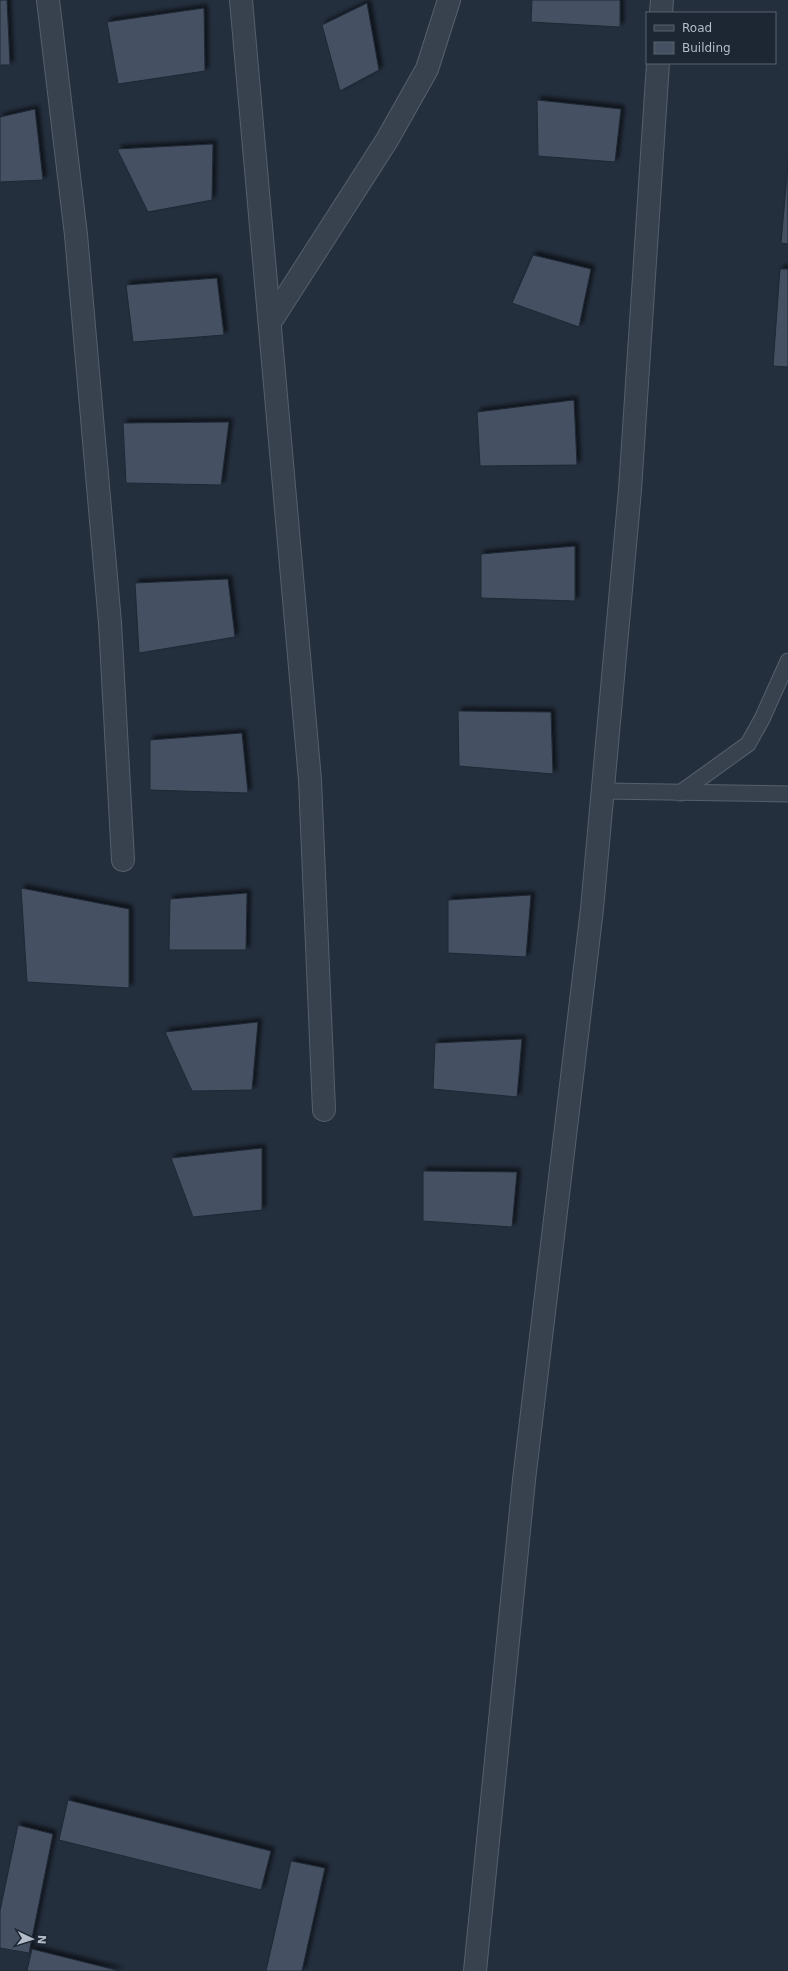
<svg xmlns="http://www.w3.org/2000/svg" width="788" height="1971" viewBox="0 0 788 1971" font-family="'DejaVu Sans',sans-serif">
	<style>
		.building { fill: #455162; stroke: #1f2835; filter: url(#shadow) }
		.lines { fill: none; stroke-linecap: round; stroke-linejoin: round }
		.lane-casing { stroke: #565f6c; stroke-width: 17 }
		.street-casing { stroke: #565f6c; stroke-width: 24 }
		.lane { stroke: #38414e; stroke-width: 15 }
		.street { stroke: #38414e; stroke-width: 22 }
	</style>
	<defs>
		<filter id="shadow"><feDropShadow dx="3.5" dy="-3.5" stdDeviation="2" flood-color="#0009"/></filter>
	</defs>
	<rect width="100%" height="100%" fill="#242f3e"/>
	<!-- building -->
	<g class="building">
		<path d="M0,0h7l3,65h-10z"/>
		<path d="M532,0h88v27l-89,-5z"/>
		<path d="M367,3l12,67 -39,21 -18,-66z"/>
		<path d="M204,8l1,63 -87,13 -11,-62z"/>
		<path d="M537,100l84,9 -6,53 -77,-6z"/>
		<path d="M35,109l8,71 -43,2v-65z"/>
		<path d="M213,144l-1,56 -64,12 -31,-63z"/>
		<path d="M788,164v80l-7,-1z"/>
		<path d="M533,255l58,14 -12,58 -67,-24z"/>
		<path d="M780,269h8v98l-15,-1z"/>
		<path d="M217,278l7,57 -91,7 -7,-57z"/>
		<path d="M574,400l3,65 -97,1 -3,-54z"/>
		<path d="M229,422l-8,63 -95,-2 -3,-60z"/>
		<path d="M575,546v55l-94,-3v-44z"/>
		<path d="M228,579l7,58 -96,16 -4,-70z"/>
		<path d="M458,711l93,1 2,62 -94,-8z"/>
		<path d="M242,733l6,60 -98,-3v-50z"/>
		<path d="M21,888l108,21v79l-102,-6z"/>
		<path d="M247,893l-1,57h-77l1,-51z"/>
		<path d="M531,895l-5,62 -78,-4v-53z"/>
		<path d="M258,1022l-6,68 -60,1 -27,-59z"/>
		<path d="M522,1039l-5,58 -84,-8 2,-46z"/>
		<path d="M262,1148v62l-69,7 -22,-59z"/>
		<path d="M423,1171l94,1 -5,55 -89,-6z"/>
		<path d="M68,1800l203,51 -10,39 -202,-50z"/>
		<path d="M18,1825l35,9 -24,119 -29,-5v-37z"/>
		<path d="M291,1861l34,7 -23,103h-36z"/>
		<path d="M32,1949l88,22h-93z"/>
	</g>
	<g class="lines">
		<defs>
			<g id="lane">
				<path d="M603,791l185,3"/>
				<path d="M680,793l68,-49 14,-25 26,-58"/>
			</g>
			<g id="street">
				<path d="M48,0l28,235 34,388 13,237"/>
				<path d="M241,0l69,780 14,330"/>
				<path d="M661,13l1,-13"/>
				<path d="M271,321l116,-181 40,-71 22,-69"/>
				<path d="M475,1971l49,-491 68,-571 38,-419 28,-427"/>
			</g>
		</defs>
		<!-- lane casing -->
		<use href="#lane" class="lane-casing"/>
		<!-- street casing -->
		<use href="#street" class="street-casing"/>
		<!-- lane -->
		<use href="#lane" class="lane"/>
		<!-- street -->
		<use href="#street" class="street"/>
	</g>
	<!-- legend -->
	<rect x="646" y="12" width="130" height="52" fill="#1d2633" stroke="#59626f"/>
	<rect x="654" y="25" width="20" height="6" fill="#38414e" stroke="#59626f"/>
	<text x="682" y="32" font-size="12" fill="#b4bcc9">Road</text>
	<rect x="654" y="42" width="20" height="12" fill="#455162" stroke="#59626f"/>
	<text x="682" y="52" font-size="12" fill="#b4bcc9">Building</text>
	<!-- north arrow -->
	<g transform="translate(32 1939) rotate(94)" stroke="#1d2633" stroke-width="3" paint-order="stroke">
	<path d="M0-3L7 15L0 10L-7 15Z" fill="#b4bcc9"/>
	<text y="-6" font-size="11" font-weight="bold" text-anchor="middle" fill="#b4bcc9">N</text>
	</g>
</svg>
